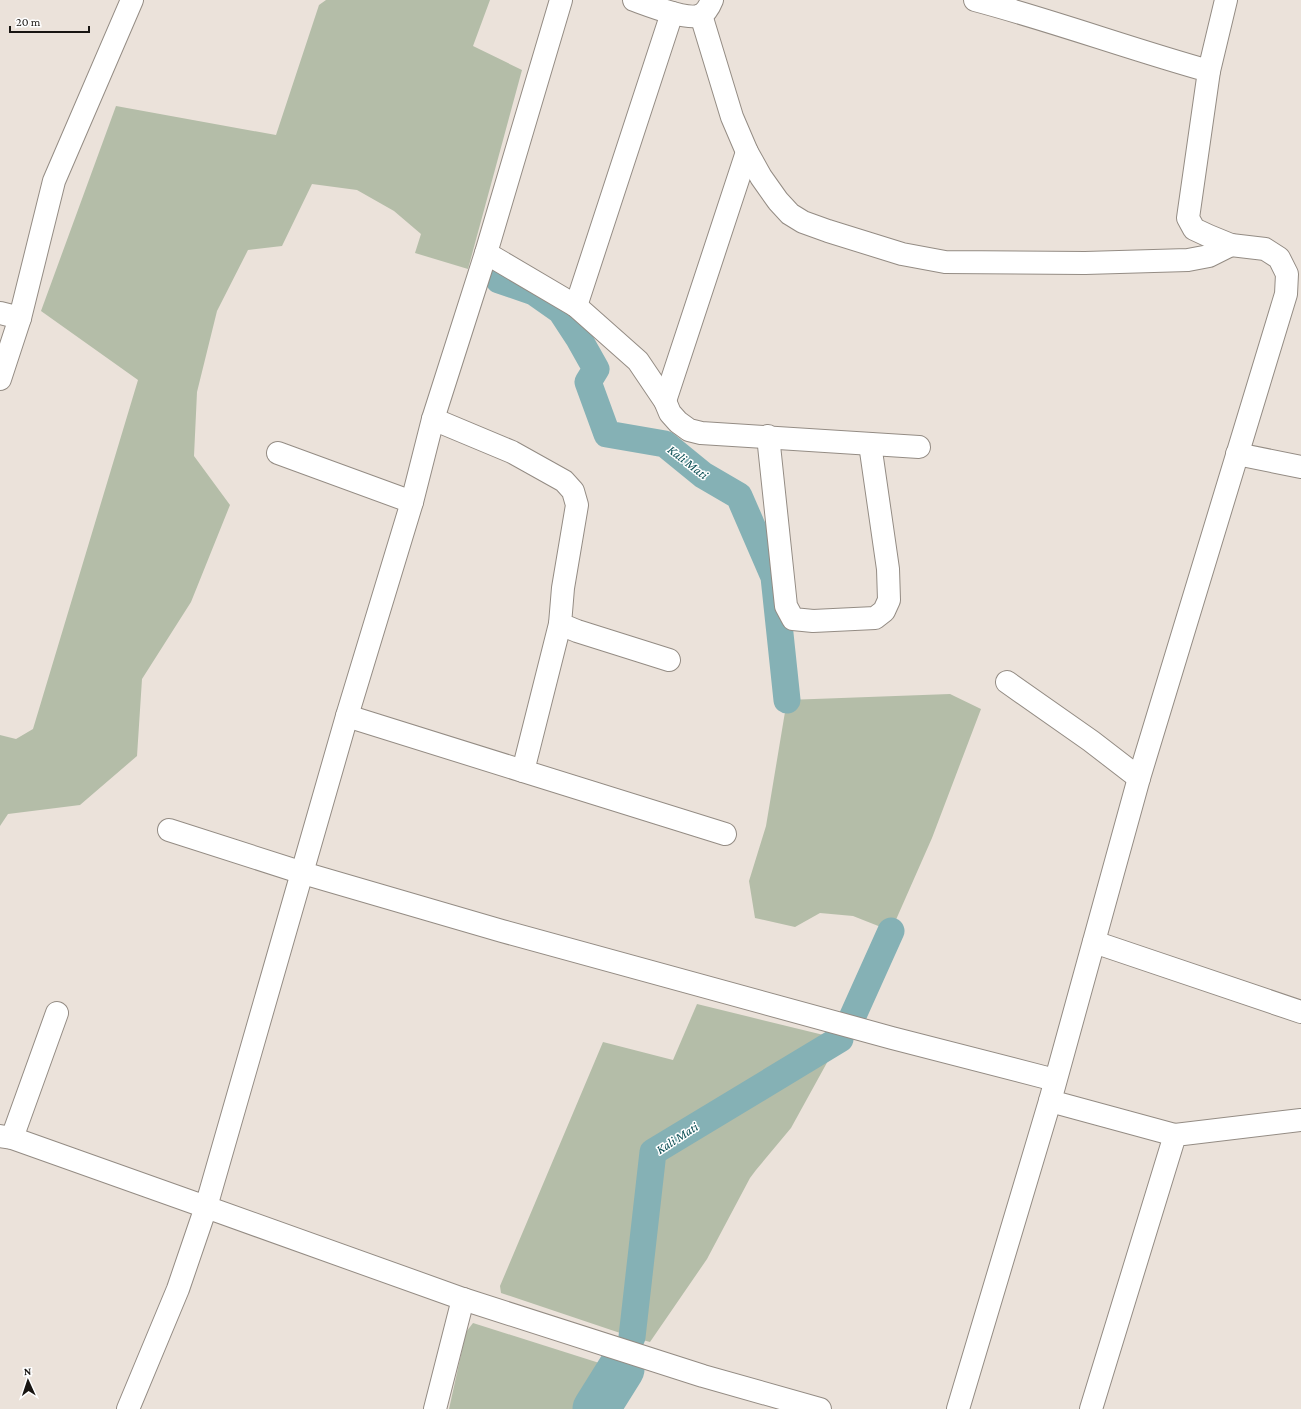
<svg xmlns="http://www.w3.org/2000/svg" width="1301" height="1409" viewBox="0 0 1301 1409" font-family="'Crimson Pro',serif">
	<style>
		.green { fill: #b4bda8 }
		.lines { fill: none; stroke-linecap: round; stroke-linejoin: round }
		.canal { stroke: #85b1b5; stroke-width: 27 }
		.river { stroke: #85b1b5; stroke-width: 47 }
		.minor-casing { stroke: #948c84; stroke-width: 24 }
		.minor { stroke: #fff; stroke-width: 22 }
		.labels { text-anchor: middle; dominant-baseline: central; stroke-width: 3; stroke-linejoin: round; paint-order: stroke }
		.water-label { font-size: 13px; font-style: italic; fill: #084c52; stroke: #fff }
	</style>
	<rect width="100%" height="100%" fill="#ebe2da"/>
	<!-- green -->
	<g class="green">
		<path d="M326,0h164l-17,46 49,24 -54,199 -53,-16 6,-19 -27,-23 -37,-21 -45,-6 -30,62 -34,4 -31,61 -20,81 -3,64 36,49 -39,97 -49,77 -5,77 -57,49 -72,9 -8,12v-91l16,4 17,-10 105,-349 -97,-69 75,-205 160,29 43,-130z"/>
		<path d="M950,694l31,15 -49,129 -41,93 -38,-15 -33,-3 -25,14 -40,-9 -6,-37 17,-55 21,-126z"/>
		<path d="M697,1004l143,35 -49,89 -35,42 -6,8 -43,81 -57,83 -18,-5 -131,-44 -1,-7 103,-244 70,18z"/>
		<path d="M473,1323l161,51 -13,35h-172l17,-77z"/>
	</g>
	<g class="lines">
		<!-- canal -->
		<g class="canal">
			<path d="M499,280l35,12 27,19 17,26 18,32 -8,13 19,52 58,10 38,31 36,21 35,81 13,123"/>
			<path d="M851,1020l40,-89"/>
			<path d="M632,1337l21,-185 187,-113"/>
		</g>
		<!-- river -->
		<path class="river" d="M596,1409l25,-40"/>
		<defs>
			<g id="minor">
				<path d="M634,0c14,5 54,21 67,15 6,-3 9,-10 11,-15"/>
				<path d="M701,15l31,102 15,35 14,25 17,24 12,13 13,8 25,9 74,23 43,8 140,1 103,-3 21,-4 22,-11"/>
				<path d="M1209,71l17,-71"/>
				<path d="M486,253l90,53 62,55 27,40 5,12 8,9 11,8 12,3 218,14"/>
				<path d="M576,306l96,-293"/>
				<path d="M0,313l20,5"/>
				<path d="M0,379l20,-61 34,-137 78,-181"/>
				<path d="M665,401l82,-249"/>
				<path d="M433,419l79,33 52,29 9,10 4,14 -14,83 -3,36 17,7 92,29"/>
				<path d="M768,436l18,170 7,13 20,2 62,-3 9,-7 5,-11 -1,-31 -18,-125"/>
				<path d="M278,453l134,49"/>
				<path d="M1237,454l64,13"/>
				<path d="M560,624l-37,147 202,63"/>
				<path d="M1007,682l84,59 48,37"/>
				<path d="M347,716l176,55"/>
				<path d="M169,830l134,43 199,58 390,107 163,42"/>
				<path d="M1094,942l207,70"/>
				<path d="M1050,1101l125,34"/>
				<path d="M0,1136l12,2 194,69 141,-491 65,-214 21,-83 53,-166 75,-253"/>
				<path d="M12,1138l45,-125"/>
				<path d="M128,1409l50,-120 28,-82 257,92 240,77 117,33"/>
				<path d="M435,1409l28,-110"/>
				<path d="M958,1409l92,-308 89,-323 147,-484 1,-20 -8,-16 -14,-9 -34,-4 -22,-9 -15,-7 -6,-11 21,-147c-79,-22 -155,-50 -234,-71"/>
				<path d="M1091,1409l84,-274 126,-15"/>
			</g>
		</defs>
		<!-- minor casing -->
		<use href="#minor" class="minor-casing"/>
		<!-- minor -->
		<use href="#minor" class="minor"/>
	</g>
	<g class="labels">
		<!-- water labels -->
		<g class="water-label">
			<text transform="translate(688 462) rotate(38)">Kali Mati</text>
			<text transform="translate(677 1138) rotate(-33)">Kali Mati</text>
		</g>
	</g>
	<!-- north arrow -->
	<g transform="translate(28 1381) rotate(357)" stroke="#ffffff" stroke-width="3" paint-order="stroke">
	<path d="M0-3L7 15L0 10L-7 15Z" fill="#181512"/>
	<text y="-6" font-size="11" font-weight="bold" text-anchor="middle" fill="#181512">N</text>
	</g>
	<!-- scale -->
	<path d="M10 26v6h79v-6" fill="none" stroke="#181512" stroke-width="2"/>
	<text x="16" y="26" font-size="12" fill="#181512" stroke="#ffffff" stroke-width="3" paint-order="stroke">20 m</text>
</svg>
